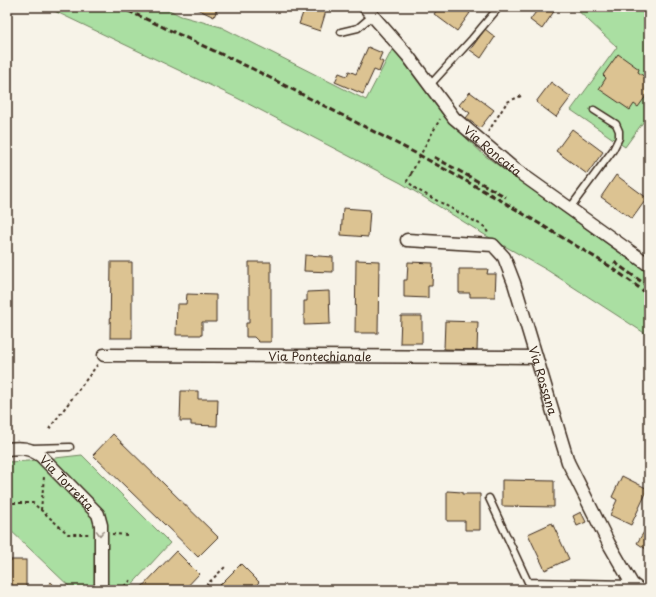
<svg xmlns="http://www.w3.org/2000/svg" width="656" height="597" viewBox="0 0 656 597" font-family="'Playpen Sans',sans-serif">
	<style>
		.green { fill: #aadfa2; stroke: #728460 }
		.building { fill: #dcc392; stroke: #3b2a1e }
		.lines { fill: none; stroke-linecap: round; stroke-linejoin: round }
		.service-casing { stroke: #3b2a1e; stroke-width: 9 }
		.minor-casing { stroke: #3b2a1e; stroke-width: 15 }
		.path { stroke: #3b2a1e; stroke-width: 2; stroke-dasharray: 3 3; stroke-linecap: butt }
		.service { stroke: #f7f3e8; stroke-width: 6 }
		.minor { stroke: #f7f3e8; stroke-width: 12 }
		.rail { stroke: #3b2a1e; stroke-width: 3; stroke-dasharray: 6 3; stroke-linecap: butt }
		.path-bridge { stroke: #3b2a1e; stroke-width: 2; stroke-dasharray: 3 3; stroke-linecap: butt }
		.oneway { stroke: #998e83 }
		.labels { text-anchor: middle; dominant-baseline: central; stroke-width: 3; stroke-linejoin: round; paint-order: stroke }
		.street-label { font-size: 12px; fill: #3b2a1e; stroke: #f7f3e8 }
	</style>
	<rect width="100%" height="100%" fill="#f7f3e8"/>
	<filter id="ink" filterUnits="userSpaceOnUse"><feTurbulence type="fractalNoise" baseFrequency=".025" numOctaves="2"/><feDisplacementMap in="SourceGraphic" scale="8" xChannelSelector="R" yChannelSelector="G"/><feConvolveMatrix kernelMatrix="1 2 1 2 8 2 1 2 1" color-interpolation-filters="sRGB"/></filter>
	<g filter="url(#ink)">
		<!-- green -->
		<g class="green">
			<path d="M46,7h117l18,9 40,11 145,73 27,-52 53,71 38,36 165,119v62l-102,-66 -62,-35 -84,-52 -164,-85z"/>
			<path d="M574,7h75v107l-24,33 -54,-37 46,-63z"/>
			<path d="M82,455l88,88 -43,47h-54l-66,-63v-65l21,-1z"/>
		</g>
		<!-- building -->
		<g class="building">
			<path d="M193,7h25l-4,10z"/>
			<path d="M305,7h9l12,4 -6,20 -21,-7z"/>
			<path d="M439,7h23l8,6 -13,18 -23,-17z"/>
			<path d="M535,7h22l-15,22 -12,-9 8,-11z"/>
			<path d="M485,29l10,8 -14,21 -11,-8z"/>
			<path d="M368,47l14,6 -3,7 4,2 -4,10 -5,-2 -11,24 -28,-12 4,-9 8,3 2,-5 7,3z"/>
			<path d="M618,54l21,15 -1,3 8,6 2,-3 1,1v16l-11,15 -4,-3 -4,6 -31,-21 7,-11 -3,-3z"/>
			<path d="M551,82l20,15 -15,20 -20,-15z"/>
			<path d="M470,92l24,18 -14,18 -14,-10 4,-5 -11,-8z"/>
			<path d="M572,129l31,23 -16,22 -31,-23z"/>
			<path d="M616,175l31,23 -15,21 -31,-22z"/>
			<path d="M343,208l27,2 -2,27 -27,-2z"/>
			<path d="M305,255l28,2v15l-29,-1z"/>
			<path d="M356,260l23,1 -1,72h-23z"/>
			<path d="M111,262h21v76h-22z"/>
			<path d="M249,262h22v80h-12l-5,-5h-8v-14h3z"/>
			<path d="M408,262l25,1 -1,23h-4v12l-24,-1v-17h3z"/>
			<path d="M459,269h29l-1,5h9l-1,23h-25v-4h-11z"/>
			<path d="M329,291l1,33 -26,1v-24h3v-9z"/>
			<path d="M187,294l29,1v27h-14v13h-26l1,-31h9z"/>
			<path d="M401,316h21v27h-22z"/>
			<path d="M445,321l33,1 -1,28 -33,-1z"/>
			<path d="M181,391h17v8h20l-1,27 -26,-1v-4h-11z"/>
			<path d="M113,434l105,103 -20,20 -105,-102z"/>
			<path d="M622,476l26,13 -17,36 -21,-10 7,-15 -5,-3z"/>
			<path d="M502,480l52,1v26l-52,-1z"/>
			<path d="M447,491l15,1v2h18v36h-15v-9h-18z"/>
			<path d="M581,512l5,10 -9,4 -4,-10z"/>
			<path d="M552,523l17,36 -24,11 -17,-36z"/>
			<path d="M649,524v27l-12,-8z"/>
			<path d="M176,551l23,23 -15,16h-45z"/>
			<rect x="7" y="560" width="19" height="30"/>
			<path d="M241,564l18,18 -7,8h-37z"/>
			<path d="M51,582l7,8h-15z"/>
		</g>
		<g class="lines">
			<defs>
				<g id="service">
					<path d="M341,32l17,-4 14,-12"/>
					<path d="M430,85l42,-46 27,-32"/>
					<path d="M570,208l43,-58 6,-12v-7l-3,-7 -22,-14"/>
					<path d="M31,448l39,-1"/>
					<path d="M489,498l39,84 104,2"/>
				</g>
				<g id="minor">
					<path id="s1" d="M365,7l43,49 46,62 59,50 136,97"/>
					<path id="s2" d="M407,240l86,5 11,12 10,26 54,179 41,82 23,40 8,6"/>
					<path id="s3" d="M104,355l432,2"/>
					<path id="s4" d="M7,449c14,-2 23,-1 34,7l57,58 3,11v65"/>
				</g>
			</defs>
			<!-- service casing -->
			<use href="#service" class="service-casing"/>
			<!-- minor casing -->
			<use href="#minor" class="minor-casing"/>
			<!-- path -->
			<g class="path">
				<path d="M488,132l19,-30 14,-6"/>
				<path d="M425,146l15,-27"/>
				<path d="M411,174l-4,7 9,8 69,38 3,6"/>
				<path d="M49,429l49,-65"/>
				<path d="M7,503h26l35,31h21"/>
				<path d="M41,510l3,-33"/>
				<path d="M112,534l17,1"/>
				<path d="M120,590l11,-10"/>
				<path d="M201,590l25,-24"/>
			</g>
			<!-- service -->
			<use href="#service" class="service"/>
			<!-- minor -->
			<use href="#minor" class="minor"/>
			<!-- rail -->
			<g class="rail">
				<path d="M120,7l133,62 168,87 81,45 109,66 38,28"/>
				<path d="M434,157l72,40"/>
				<path d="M614,262l35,25"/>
			</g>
			<!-- path-bridge -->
			<path class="path-bridge" d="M411,174l14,-28"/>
		</g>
		<!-- one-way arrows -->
		<defs><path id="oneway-chevron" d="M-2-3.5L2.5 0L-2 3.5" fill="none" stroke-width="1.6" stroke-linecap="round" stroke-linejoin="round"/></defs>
		<use class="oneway" href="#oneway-chevron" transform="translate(100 533) rotate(91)"/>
	</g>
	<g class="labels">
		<!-- street labels -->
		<g class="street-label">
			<text stroke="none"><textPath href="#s1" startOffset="193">Via Roncata</textPath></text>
			<text stroke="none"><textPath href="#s3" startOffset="216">Via Pontechianale</textPath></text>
			<text stroke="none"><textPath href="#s2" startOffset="232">Via Rossana</textPath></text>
			<text stroke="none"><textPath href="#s4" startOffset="73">Via Torretta</textPath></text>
		</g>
	</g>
	<!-- margin -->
	<rect width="656" height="597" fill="none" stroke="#f7f3e8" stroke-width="24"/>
	<rect x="12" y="12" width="632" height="573" fill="none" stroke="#3b2a1e" stroke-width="1.5" filter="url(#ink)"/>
</svg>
